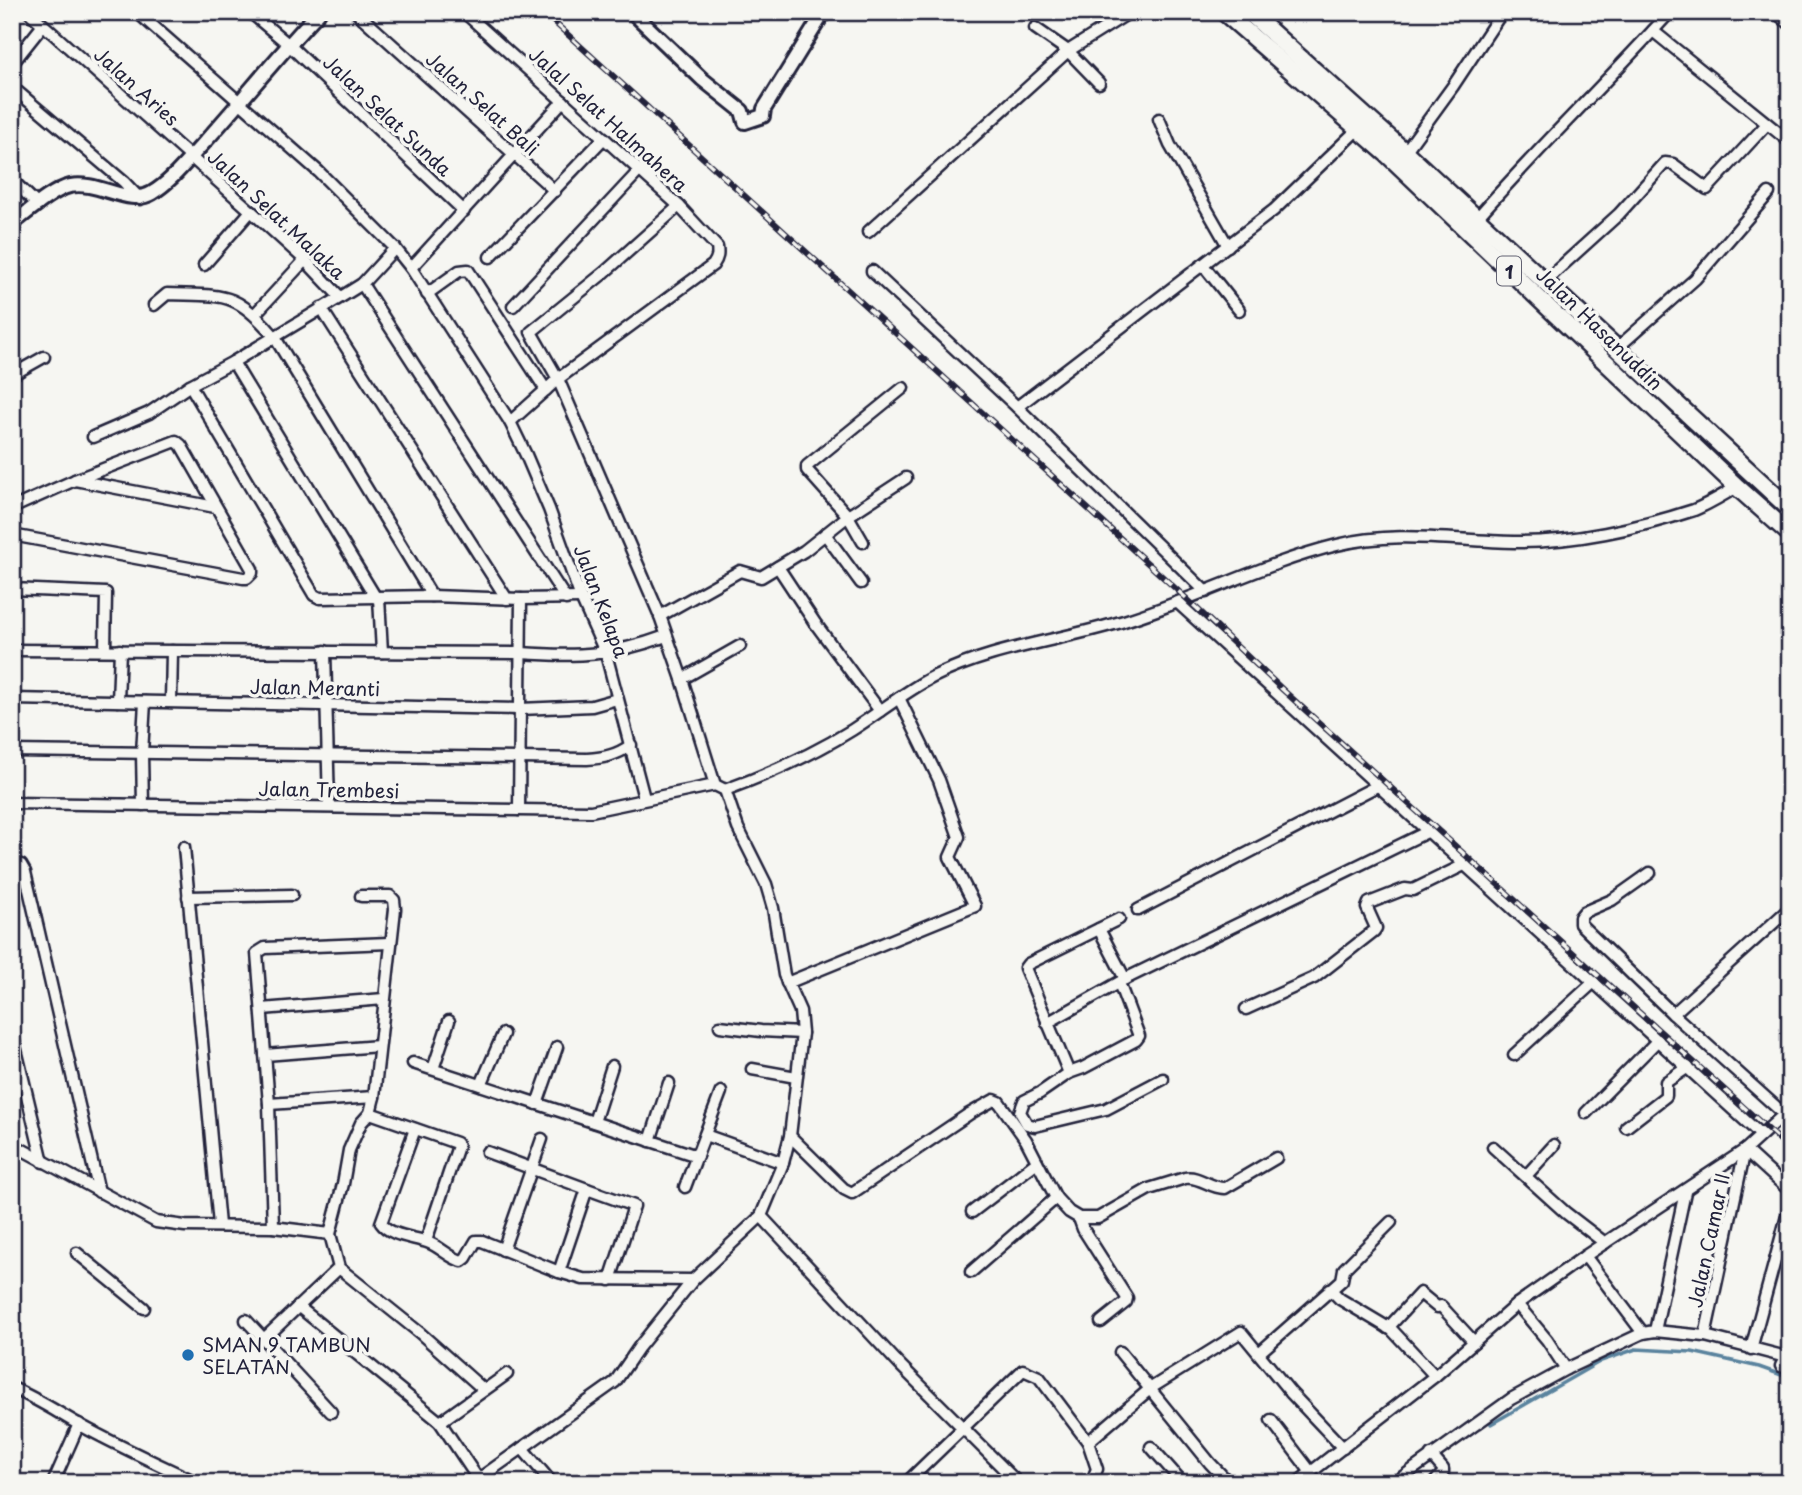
<svg xmlns="http://www.w3.org/2000/svg" width="1802" height="1495" viewBox="0 0 1802 1495" font-family="'Playpen Sans',sans-serif">
	<style>
		.lines { fill: none; stroke-linecap: round; stroke-linejoin: round }
		.stream { stroke: #5a839e; stroke-width: 3.5 }
		.minor-casing { stroke: #22223b; stroke-width: 15 }
		.tertiary-casing { stroke: #22223b; stroke-width: 18 }
		.trunk-casing { stroke: #22223b; stroke-width: 21 }
		.minor { stroke: #f6f6f2; stroke-width: 10 }
		.tertiary { stroke: #f6f6f2; stroke-width: 12 }
		.trunk { stroke: #f6f6f2; stroke-width: 16 }
		.rail-casing { stroke: #22223b; stroke-width: 6 }
		.rail { stroke: #f6f6f2; stroke-width: 3.5; stroke-dasharray: 10; stroke-linecap: butt }
		.poi-dot { fill: #1f6fb2; stroke: #f6f6f2; stroke-width: 2.5 }
		.labels { text-anchor: middle; dominant-baseline: central; stroke-width: 7; stroke-linejoin: round; paint-order: stroke }
		.shield { fill: #f6f6f2; stroke: #626272; stroke-width: 2 }
		.shield-label { font-size: 18px; font-weight: bold; fill: #22223b }
		.street-label { font-size: 19px; fill: #22223b; stroke: #f6f6f2 }
		.poi-label { font-size: 19px; fill: #22223b; stroke: #f6f6f2; text-anchor: start }
	</style>
	<rect width="100%" height="100%" fill="#f6f6f2"/>
	<filter id="ink" filterUnits="userSpaceOnUse"><feTurbulence type="fractalNoise" baseFrequency=".0143" numOctaves="2"/><feDisplacementMap in="SourceGraphic" scale="14" xChannelSelector="R" yChannelSelector="G"/><feConvolveMatrix kernelMatrix="1 2 1 2 8 2 1 2 1" color-interpolation-filters="sRGB"/></filter>
	<g filter="url(#ink)">
		<g class="lines">
			<!-- stream -->
			<path class="stream" d="M1491,1424l110,-63 35,-12 56,3 67,15 31,11"/>
			<defs>
				<g id="minor">
					<path d="M29,12l222,199 54,49 35,37"/>
					<path d="M137,12l182,160 76,76 16,20 99,154 16,33 23,54 32,89 25,56 38,144"/>
					<path d="M250,12l38,32 176,167"/>
					<path d="M356,12l199,179"/>
					<path d="M464,12l215,194 38,41c1,7 1,11 -4,18l-155,114 -48,43"/>
					<path d="M1775,12l15,12"/>
					<path d="M1035,28l33,23 31,32"/>
					<path d="M1653,31l137,111"/>
					<path d="M12,64l31,-39"/>
					<path d="M12,87l112,95 16,17"/>
					<path d="M1159,119l11,26 58,101"/>
					<path d="M1405,152l48,-66 49,-74"/>
					<path d="M12,180l26,25"/>
					<path d="M679,206l-74,66 -74,60 27,47 102,237 22,63 33,106"/>
					<path d="M1477,218c62,-71 130,-136 193,-206"/>
					<path d="M868,232l200,-181 62,-39"/>
					<path d="M490,257l114,-119"/>
					<path d="M204,265l47,-54"/>
					<path d="M1203,265l36,45"/>
					<path d="M411,268l152,-167"/>
					<path d="M872,271l145,136 189,185"/>
					<path d="M1544,282l75,-68 46,-51 8,1 34,25 60,-65"/>
					<path d="M362,284l204,315"/>
					<path d="M427,294l32,-23 9,-1 78,120"/>
					<path d="M154,305l13,-11c56,2 68,-4 107,42l158,260"/>
					<path d="M513,306l127,-136"/>
					<path d="M321,308l186,291"/>
					<path d="M255,314l50,-54"/>
					<path d="M1616,349l79,-70 74,-86"/>
					<path d="M233,362l143,236"/>
					<path d="M12,375l32,-18"/>
					<path d="M190,385l124,210 6,3 112,-2 89,3 60,-1"/>
					<path d="M1017,407l257,-197 84,-81"/>
					<path d="M93,437l56,-24 41,-28 43,-23 108,-65 21,-13 33,-36"/>
					<path d="M75,480l140,27"/>
					<path d="M12,508l63,-28 101,-39 5,4 71,124v4l-5,5h-4l-231,-43"/>
					<path d="M825,534l36,49"/>
					<path d="M863,542l-15,-26 -41,-46v-4l96,-78"/>
					<path d="M778,567l37,56 65,88"/>
					<path d="M12,589l94,4 -1,57"/>
					<path d="M379,598l3,54"/>
					<path d="M1178,603l583,532"/>
					<path d="M660,616l80,-45 21,6 43,-26 44,-35 58,-38"/>
					<path d="M12,650l509,3c56,4 91,3 145,-17"/>
					<path d="M325,651l4,155"/>
					<path d="M682,679l58,-33"/>
					<path d="M12,699l508,10 72,-3 25,-7"/>
					<path d="M118,701l2,-51"/>
					<path d="M171,702l1,-51"/>
					<path d="M12,751l575,8c17,-1 30,-4 44,-14"/>
					<path d="M725,790c44,-16 87,-35 127,-60 27,-17 52,-38 81,-53 60,-30 127,-36 191,-56 72,-22 140,-58 213,-76 59,-15 117,-4 177,-3 58,1 125,-14 180,-32 15,-6 29,-15 43,-23"/>
					<path d="M12,803l579,8 124,-26 10,5 13,38 28,56 7,24 11,67 16,36 2,22 -12,103 -7,27 -22,53 -68,64 -54,67 -24,35 -142,101"/>
					<path d="M143,805l-1,-52 3,-51"/>
					<path d="M519,810l2,-211"/>
					<path d="M184,847l35,378"/>
					<path d="M12,862l9,3 4,7 74,320"/>
					<path d="M1650,873l-38,27 -28,12 -4,5v7l93,90 111,100"/>
					<path d="M361,896h29l4,4 1,9 -21,188 -4,16 -9,10 -12,27 -6,34 -13,50 9,34 81,65 64,57"/>
					<path d="M188,897l104,-2"/>
					<path d="M1138,910l241,-125"/>
					<path d="M1099,929l26,50"/>
					<path d="M787,983l188,-77 -25,-49 9,-20 -20,-57 -40,-82"/>
					<path d="M1119,983l20,53 -3,4 -53,28 -14,5 -44,-105 3,-4 91,-45"/>
					<path d="M262,1009l122,-10"/>
					<path d="M1246,1009l68,-31 60,-47 2,-3 -9,-20 2,-5 36,-14 8,1 53,-26"/>
					<path d="M1673,1014l117,-106"/>
					<path d="M1047,1023l78,-44 304,-148"/>
					<path d="M720,1026l41,5 41,2"/>
					<path d="M12,1033l31,129"/>
					<path d="M265,1055l114,-9"/>
					<path d="M1514,1055l80,-73"/>
					<path d="M413,1063l284,93"/>
					<path d="M433,1069l16,-48"/>
					<path d="M752,1069l44,8"/>
					<path d="M1069,1073l-29,20 -16,8 -4,11 7,12 8,2 71,-17 57,-30"/>
					<path d="M481,1085l22,-51"/>
					<path d="M269,1104l105,-7"/>
					<path d="M537,1104l20,-57"/>
					<path d="M370,1113l86,30 2,3 -32,95"/>
					<path d="M1586,1113l72,-73"/>
					<path d="M594,1122l18,-56"/>
					<path d="M1626,1127l40,-31v-14l22,-15"/>
					<path d="M415,1129l-34,94c9,13 32,14 46,19 13,4 22,16 35,19l4,-3 10,-17h6l77,31 24,7 110,1"/>
					<path d="M705,1135l78,28"/>
					<path d="M790,1136l54,53 8,4 117,-79 25,-14 5,2 27,38 30,58 13,14 10,6h19l51,-29 36,-11c14,-3 26,11 40,10l51,-30"/>
					<path d="M650,1141l19,-58"/>
					<path d="M12,1144l144,78 29,4 88,1 57,7"/>
					<path d="M1493,1147l73,66 39,30"/>
					<path d="M1745,1150l45,41"/>
					<path d="M487,1152l100,37"/>
					<path d="M1526,1176l28,-31"/>
					<path d="M685,1187l36,-95"/>
					<path d="M972,1212l65,-50"/>
					<path d="M761,1216l138,148 119,119"/>
					<path d="M1079,1218l4,11 44,69 -1,4 -25,20"/>
					<path d="M273,1227l-4,-123 -12,-151 8,-5 124,-5"/>
					<path d="M503,1250l39,-111"/>
					<path d="M77,1253l67,55"/>
					<path d="M1585,1256l58,77"/>
					<path d="M559,1272l28,-83 47,17 -24,74"/>
					<path d="M971,1272l85,-74"/>
					<path d="M1330,1289l10,10 52,31 43,46"/>
					<path d="M1517,1304l30,36 19,29"/>
					<path d="M299,1307l141,115 38,57"/>
					<path d="M246,1320l85,92"/>
					<path d="M1388,1328l32,-35 17,14 4,-1 33,36"/>
					<path d="M1655,1331l30,-139"/>
					<path d="M1705,1336l40,-186"/>
					<path d="M264,1339l75,-71"/>
					<path d="M1751,1349l39,-144"/>
					<path d="M1120,1352l90,111 19,20"/>
					<path d="M1259,1353l83,-73 2,-11 47,-47"/>
					<path d="M1785,1358l-4,8 9,3"/>
					<path d="M12,1388c24,10 45,24 68,37 38,21 78,39 118,58"/>
					<path d="M1271,1420l39,51"/>
					<path d="M440,1422l67,-48"/>
					<path d="M1088,1442l63,-54 90,-56 50,61 52,55"/>
					<path d="M1151,1447l32,36"/>
					<path d="M522,1448l30,35"/>
					<path d="M1431,1455l12,14v4l-9,10"/>
					<path d="M53,1483l26,-59"/>
					<path d="M906,1483l117,-113 16,7 49,65 9,27 -6,14"/>
					<path d="M1297,1483l138,-107 82,-72 68,-48 160,-106 45,-41"/>
					<path d="M1394,1483l117,-84 55,-30 77,-36 12,-2 50,5 85,22"/>
				</g>
				<g id="tertiary">
					<path d="M632,12l70,67 40,32 3,11 18,-6 1,-7 60,-97"/>
					<path d="M12,224c15,-11 40,-34 58,-38 28,-6 59,21 82,7 19,-11 35,-32 50,-48 40,-44 76,-90 117,-133"/>
				</g>
				<g id="trunk">
					<path d="M1224,12l162,141 351,334 53,47"/>
					<path d="M1249,12l156,140 385,357"/>
				</g>
			</defs>
			<!-- minor casing -->
			<use href="#minor" class="minor-casing"/>
			<!-- tertiary casing -->
			<use href="#tertiary" class="tertiary-casing"/>
			<!-- trunk casing -->
			<use href="#trunk" class="trunk-casing"/>
			<!-- minor -->
			<use href="#minor" class="minor"/>
			<!-- tertiary -->
			<use href="#tertiary" class="tertiary"/>
			<!-- trunk -->
			<use href="#trunk" class="trunk"/>
			<defs>
				<path id="rail" d="M543,12l644,587 96,91 507,459"/>
			</defs>
			<!-- rail casing -->
			<use href="#rail" class="rail-casing"/>
			<!-- rail -->
			<use href="#rail" class="rail"/>
		</g>
	</g>
	<!-- markers -->
	<circle class="poi-dot" cx="188" cy="1355" r="7"/>
	<g class="labels">
		<!-- shield labels -->
		<rect class="shield" x="1497" y="256.5" width="24" height="29" rx="5"/>
		<g class="shield-label">
			<text x="1509" y="271">1</text>
		</g>
		<!-- street labels -->
		<g class="street-label">
			<text transform="translate(137 86) rotate(42)">Jalan Aries</text>
			<text transform="translate(483 103) rotate(42)">Jalan Selat Bali</text>
			<text transform="translate(388 115) rotate(43)">Jalan Selat Sunda</text>
			<text transform="translate(609 119) rotate(42)">Jalal Selat Halmahera</text>
			<text transform="translate(277 214) rotate(43)">Jalan Selat Malaka</text>
			<text transform="translate(1600 328) rotate(44)">Jalan Hasanuddin</text>
			<text transform="translate(602 601) rotate(69)">Jalan Kelapa</text>
			<text transform="translate(315 687) rotate(1)">Jalan Meranti</text>
			<text transform="translate(329 789) rotate(1)">Jalan Trembesi</text>
			<text transform="translate(1708 1240) rotate(-78)">Jalan Camar II</text>
		</g>
		<!-- poi labels -->
		<g class="poi-label">
			<text x="202" y="1344">SMAN 9 TAMBUN<tspan x="202" dy="22">SELATAN</tspan></text>
		</g>
	</g>
	<!-- margin -->
	<rect width="1802" height="1495" fill="none" stroke="#f6f6f2" stroke-width="42"/>
	<rect x="21" y="21" width="1760" height="1453" fill="none" stroke="#22223b" stroke-width="2.5" filter="url(#ink)"/>
</svg>
